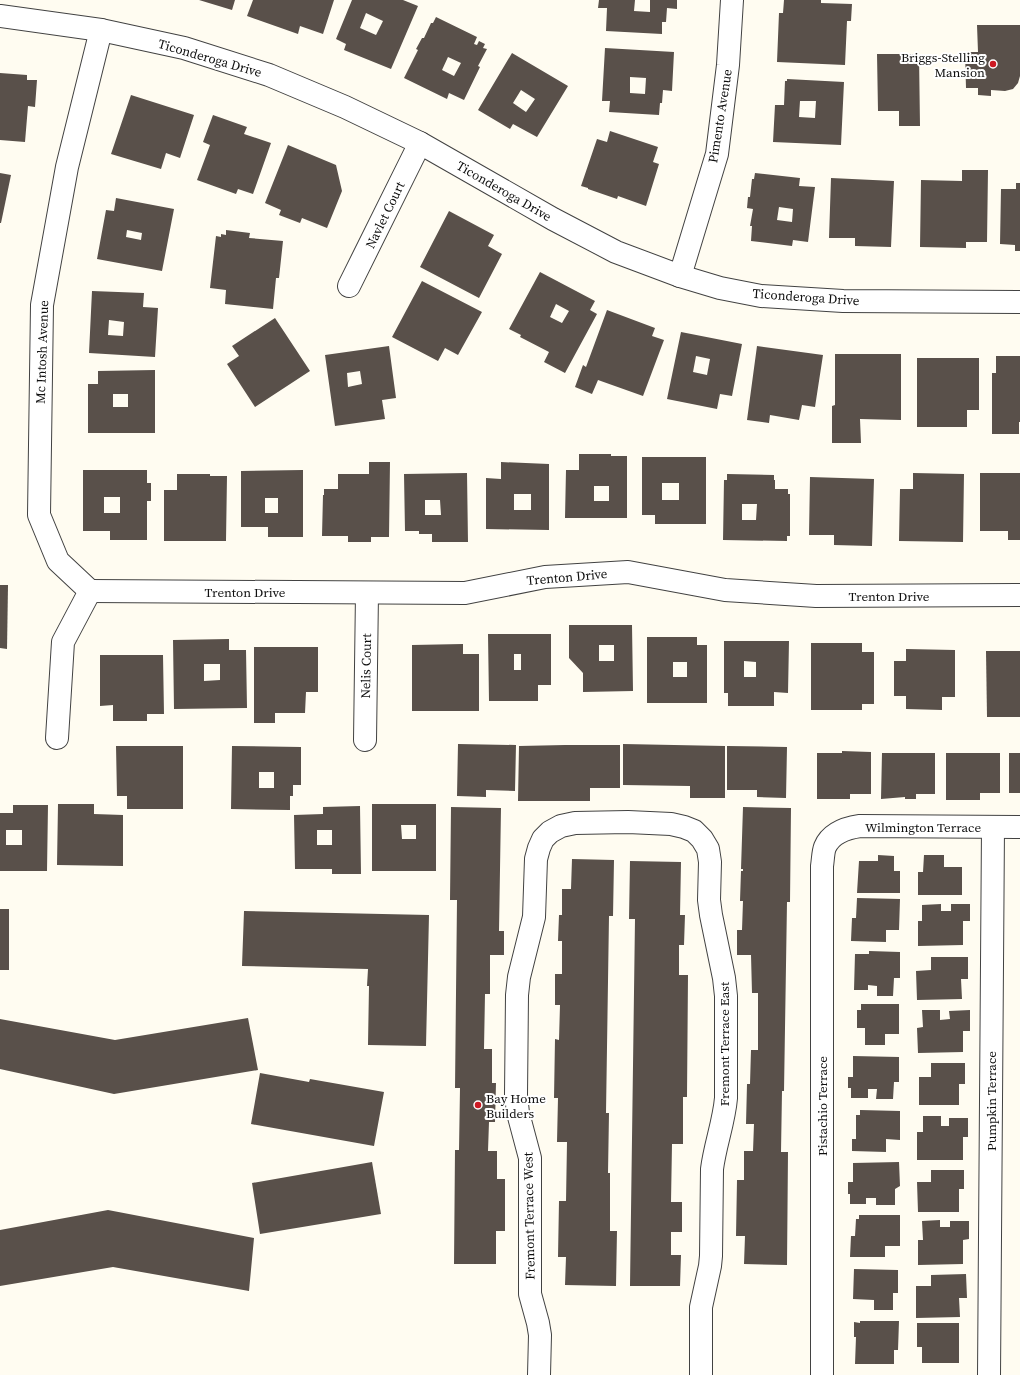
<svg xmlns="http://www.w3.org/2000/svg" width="1020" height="1375" viewBox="0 0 1020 1375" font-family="'Source Serif 4',serif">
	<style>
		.building { fill: #59504a; fill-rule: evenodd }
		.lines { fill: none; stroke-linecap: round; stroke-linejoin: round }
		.street-casing { stroke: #424242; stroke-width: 24 }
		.street { stroke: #fff; stroke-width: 22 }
		.poi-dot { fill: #cc1923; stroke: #fff; stroke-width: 1.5 }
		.labels { text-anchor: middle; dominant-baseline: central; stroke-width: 4; stroke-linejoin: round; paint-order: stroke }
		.poi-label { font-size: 13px; fill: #0f0f0f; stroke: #fff; text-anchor: end }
		.street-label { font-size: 13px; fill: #0f0f0f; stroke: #fff }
	</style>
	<rect width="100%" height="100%" fill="#fffcf1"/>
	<!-- building -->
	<g class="building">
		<path d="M199,0h36l-3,10z"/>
		<path d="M253,0h81l-11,34 -23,-8 -2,8 -51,-18z"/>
		<path d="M352,0h51l15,6 -27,63 -47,-19 2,-6 -10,-5zM366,13l17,8 -7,14 -16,-7z"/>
		<path d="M599,0h36l-1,11 16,1v-12h27v9l-10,-1 -1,14h-4v12l-56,-3 1,-23h-9z"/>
		<path d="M784,0h37v3l31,1 -1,17h-4l-2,44 -68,-3 2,-49h4z"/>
		<path d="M436,17l41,20 -3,7 3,1 2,-4 6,3 -2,4 4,1 -9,17 2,1 -16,33 -15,-7 -2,6 -43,-21 14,-28 -2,-1 6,-11h2l7,-15h2zM448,57l13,6 -7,13 -12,-6z"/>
		<path d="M977,25h43v51l-2,7 -5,6 -8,2 -14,-1v6l-13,-1v-7h-12l-1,-36h13z"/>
		<path d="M605,48l69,4 -2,39 -9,-1 -1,13h-2l-1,12 -50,-3 1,-11h-8zM630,77l16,1 -1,16 -15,-1z"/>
		<path d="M512,53l56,33 -31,51 -24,-13 -3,5 -32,-19zM521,90l14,9 -9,13 -13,-9z"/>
		<path d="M877,54h42l1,72h-21v-15h-21z"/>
		<path d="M0,73l27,2v5h10l-2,27 -7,-1 -3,36 -25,-2z"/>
		<path d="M787,79l57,3 -3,63 -68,-3 2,-37h9l1,-24h2zM800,101h16l-1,17 -16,-1z"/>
		<path d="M131,95l63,20 -14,43 -14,-5 -5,16 -50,-15z"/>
		<path d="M213,115l34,12 -3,7 27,9 -18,51 -15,-5 -2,5 -39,-14 13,-35 -7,-3z"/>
		<path d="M610,131l48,16 -5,15 6,2 -13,42 -28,-10 -1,3 -29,-10v-1l-7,-2 16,-47 10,3z"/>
		<path d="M288,145l48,20 6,26 -15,37 -25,-10 -2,5 -21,-8 2,-5 -16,-7z"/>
		<path d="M962,170h26l-1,72h-21v6l-46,-1 1,-67 41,1z"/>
		<path d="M0,173l11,2 -10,48h-1z"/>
		<path d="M755,173l45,5 -1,8 16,1 -7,55 -15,-2 -1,6 -41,-5 1,-15h-2l3,-17 -6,-1 1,-11h2l2,-18h2zM779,207l14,2 -1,13 -15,-2z"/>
		<path d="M831,178l63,3 -3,66 -36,-1v-8h-26z"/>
		<path d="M1016,183h4v68h-5v-6l-15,-1 1,-55h15z"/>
		<path d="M116,198l58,11 -12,62 -65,-12 9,-49 8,1zM127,230l15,3 -1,7 -15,-3z"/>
		<path d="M449,211l45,24 -6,11 14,8 -23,44 -59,-31z"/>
		<path d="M226,230l24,3 -1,5 34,3 -4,37h-3l-3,31 -48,-5 1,-14 -16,-2 6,-52 5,1v-3l5,1z"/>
		<path d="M540,272l55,29 -5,9 7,4 -32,59 -21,-11 5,-10 -29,-15 1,-2 -12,-6zM556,304l13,7 -7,12 -12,-6z"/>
		<path d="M422,281l60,31 -24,43 -13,-7 -7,13 -46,-24z"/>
		<path d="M92,291l52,2 -1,14 15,1 -3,49 -66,-4zM109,320l15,2 -1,14 -15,-1z"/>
		<path d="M607,310l48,18 -3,8 12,4 -21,56 -45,-16 -6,14 -17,-7 8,-22 3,2z"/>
		<path d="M275,318l35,53 -55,36 -28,-43 12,-8 -7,-10z"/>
		<path d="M681,332l61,12 -10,52 -12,-2 -3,15 -50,-10zM696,356l14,3 -3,16 -14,-3z"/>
		<path d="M389,346l7,52 -14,2 3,19 -50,7 -10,-71zM360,371l2,13 -14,3 -1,-14z"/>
		<path d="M757,346l66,9 -8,52 -13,-2 -3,15 -29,-5 -1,8 -22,-3z"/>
		<path d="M835,354h66v66l-41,-1 1,24h-29v-37l3,-1z"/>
		<path d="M996,356h24v66h-1v12h-27v-61h4z"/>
		<path d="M917,358h62v52h-12v17h-50z"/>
		<path d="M155,370v63h-67v-49h10v-13zM113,394h15v13h-15z"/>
		<path d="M579,454h32v2h16v62h-62l1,-48h13zM594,486h15v15h-15z"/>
		<path d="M642,457h64v67h-51v-9h-13zM662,483h17v17h-17z"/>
		<path d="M369,462h21l-1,75h-18v5h-23v-6h-26l1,-41h1v-6h14v-15h31z"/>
		<path d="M501,462l48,2v66l-63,-1v-51l15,1zM514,494h17v16h-17z"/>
		<path d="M83,470h64v13h4v18h-4v39h-37v-9h-27zM104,497h16v16h-16z"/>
		<path d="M303,470v67h-35v-10h-27v-56zM265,498h13v15h-13z"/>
		<path d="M467,473l1,69h-36v-8h-13v-3h-14l-1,-57zM425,500h15l1,15h-16z"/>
		<path d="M913,473l51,1 -1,68 -64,-1 1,-52h13z"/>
		<path d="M980,473h40v67h-12v-9h-28z"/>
		<path d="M177,474h33v2h17l-1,65h-62v-51h13z"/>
		<path d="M727,474l47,1v5h1v9h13v5h2v42h-3v5l-64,-1 1,-60h3zM742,504h15l-1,16h-14z"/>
		<path d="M810,477l64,2 -2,67 -38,-1v-10h-25z"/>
		<path d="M0,585h8l-1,64 -7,-1z"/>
		<path d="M569,625h63l1,66 -50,1v-19l-14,-15zM599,645h15v16h-15z"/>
		<path d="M488,634h63v51h-13v16h-49zM514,654h7v16h-7z"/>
		<path d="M647,637h50v8h10v58h-60zM673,662h14v15h-14z"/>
		<path d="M229,639v11h17l1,58 -73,1 -1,-69zM204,664h16v16l-16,1z"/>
		<path d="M724,641h65l-1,52 -14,-1v14h-46v-13h-4zM744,661l12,1v15h-12z"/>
		<path d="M811,643h51v9h12v52h-12v6h-51z"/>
		<path d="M463,644v10h16v57h-67v-66z"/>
		<path d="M254,647h64v45h-12l-1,21h-30v10h-21z"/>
		<path d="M906,649l49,1v47h-13v13l-36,-1v-13h-12v-35h12z"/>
		<path d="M986,651h34v66h-33z"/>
		<path d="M100,655h63l1,59h-17v7h-34v-16l-13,1z"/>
		<path d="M458,744l58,1 -1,46 -29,-1v7l-29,-1z"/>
		<path d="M623,744l102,2v52h-35v-12l-67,-1z"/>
		<path d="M565,745h55v43h-30v13h-72l1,-55z"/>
		<path d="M116,746h67v63h-56v-13h-10z"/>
		<path d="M232,746l69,1v38h-8v11h-3v14l-59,-1zM259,772h15v16h-15z"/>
		<path d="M727,746l60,1 -1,51 -29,-1v-7h-30z"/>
		<path d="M842,751l29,1v42h-21v5h-33v-46h25z"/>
		<path d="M882,753h53v41h-19v5h-11v-2l-24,2z"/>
		<path d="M946,753h54v40h-20v7h-34z"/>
		<rect x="1009" y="753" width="11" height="40"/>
		<path d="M58,804h36v10l29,1v51l-66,-1z"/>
		<path d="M372,804h64v67h-64zM401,825h15v14h-14z"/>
		<path d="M13,805h35l-1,66h-47v-58h13zM6,830h16v15h-16z"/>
		<path d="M360,806l1,68h-29v-5h-37l-1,-54 29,-1v-7zM317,830h15v15h-15z"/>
		<path d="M451,807l50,1 -2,123h5v24h-14v39h-5l-1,55h8v34h4l-1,39h-6l-1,29h9v28h8v52h-9v33h-42l1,-114h4l1,-62h-5l2,-188h-7z"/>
		<path d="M743,807l48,1 -1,94h-3l-3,189h-2l-1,61h7l-1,113 -43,-1 1,-28h-9l1,-56h7v-29h9l1,-27h-8l1,-40h3l1,-34h7v-57h-6l-1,-38h-14v-25h5l1,-29h-3l1,-30h2v-2h-2z"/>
		<path d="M878,855l16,1v15h6v22h-43l2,-32h19z"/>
		<path d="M924,855h20v12h18v28h-44v-23h5z"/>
		<path d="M572,859l42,1 -1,56h-4l-3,197h3l-1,60h2v58h7l-1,55 -51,-1 1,-28h-8l1,-56h7l1,-59h-10l1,-44h-4l1,-59 4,1 1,-35h-5v-31h7v-33h-4l1,-26h3v-26h9z"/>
		<path d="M630,861l51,1 -1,53h5l-1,30h-5v30h9l-1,122h-4v47h-11l-1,58h11v30h-11v23h10l-1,31h-50l5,-367h-6z"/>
		<path d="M857,898l43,1 -1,31h-13v12l-35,-1 1,-23h4z"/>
		<path d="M941,904v7h10v-7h19v17h-7v24l-45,1v-25h4v-16z"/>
		<rect x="0" y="909" width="9" height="61"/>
		<path d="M244,911l185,4 -3,131 -58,-1 1,-59h-2l1,-17 -126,-3z"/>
		<path d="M869,951l31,1v26h-6l-1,18h-16v-10l-9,-1v5h-14l1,-36h14z"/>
		<path d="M931,957h37v22h-7l1,20 -45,1 -1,-29 15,-1z"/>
		<path d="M861,1004h38v30h-14v11h-20v-17h-8v-18h4z"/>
		<path d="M922,1010h18v10l10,-1 -1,-8 21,-1v21h-7v21l-45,1 -1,-25 6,-1z"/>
		<path d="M248,1018l10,52 -144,24 -114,-25v-50l115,21z"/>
		<path d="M853,1056l46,1v25h-5l-1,17h-17l1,-10h-9v9h-17v-10h-3v-11h5z"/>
		<path d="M931,1063h34v21h-6v21h-40v-28h12z"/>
		<path d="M260,1073l49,9 1,-3 74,13 -10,54 -123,-22z"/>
		<path d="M860,1110l40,1v29l-14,-1v13l-34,-1v-12h4v-24h4z"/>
		<path d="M923,1116h18v10h8v-8h19v19h-5v23h-46v-28h6z"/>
		<path d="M372,1162l9,52 -121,20 -8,-51z"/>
		<path d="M899,1162l1,24 -5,3v16h-19v-7h-10v6h-16v-10h-2v-12h5v-19z"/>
		<path d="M931,1170h33v19h-5v23h-41l-1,-30h14z"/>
		<path d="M108,1210l146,28 -5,53 -136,-24 -113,19v-56z"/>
		<path d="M859,1215h41v31h-15v11h-35l1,-21h4l1,-17h3z"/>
		<path d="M940,1220v7h10v-6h19v18l-6,1v24l-45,1v-25h5l-1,-19z"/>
		<path d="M854,1269l44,1v23h-5v17h-19v-10l-21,-1z"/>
		<path d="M966,1274l1,24h-8l1,19 -44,1v-32h15v-11z"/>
		<path d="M860,1321h39l-1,29h-4v14h-39l1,-27h-2v-15l6,1z"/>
		<path d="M917,1323h42v40h-37v-16h-5z"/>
	</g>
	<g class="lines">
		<defs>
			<g id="street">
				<path d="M0,16l101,14 83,18 85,27 76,32 75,36 133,76 63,33 64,24 40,12 41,8 82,5 177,1"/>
				<path d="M680,276l37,-122 11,-89 4,-65"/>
				<path d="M349,286l71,-143"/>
				<path d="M90,591l375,2 80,-16 83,-5 97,18 91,6 204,-1"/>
				<path d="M90,591l-32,-30 -19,-46 3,-210 25,-138 34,-137"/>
				<path d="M57,738l6,-96 27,-51"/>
				<path d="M365,740l2,-147"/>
				<path d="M539,1375l1,-40 -2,-12 -8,-29v-136l-12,-45 -2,-18 1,-100 2,-18 15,-60 2,-58 3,-11 4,-9 7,-7 11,-6 14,-3 53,-1 43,2 13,3 10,4 8,8 6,10 2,13 -1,38 2,15 13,63 2,18v102c-2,24 -11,47 -14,71l-1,87 -1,10 -9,41v68"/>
				<path d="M822,1375v-509c1,-6 1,-14 3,-19 6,-14 21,-19 35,-21l160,1"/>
				<path d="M989,1375l4,-548"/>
			</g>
		</defs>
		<!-- street casing -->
		<use href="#street" class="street-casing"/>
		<!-- street -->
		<use href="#street" class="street"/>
	</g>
	<!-- markers -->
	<g class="poi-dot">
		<circle cx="993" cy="64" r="4"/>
		<circle cx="478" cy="1105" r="4"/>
	</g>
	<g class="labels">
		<!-- poi labels -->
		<g class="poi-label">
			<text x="985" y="57">Briggs-Stelling<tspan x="985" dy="15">Mansion</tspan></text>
			<text x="486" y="1098" text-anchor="start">Bay Home<tspan x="486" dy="15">Builders</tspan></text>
		</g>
		<!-- street labels -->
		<g class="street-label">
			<text transform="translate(210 58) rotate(16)">Ticonderoga Drive</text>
			<text transform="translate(720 116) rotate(-81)">Pimento Avenue</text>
			<text transform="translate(504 191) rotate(30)">Ticonderoga Drive</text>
			<text transform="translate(385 215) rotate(-64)">Navlet Court</text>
			<text transform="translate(806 297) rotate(4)">Ticonderoga Drive</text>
			<text transform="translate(42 352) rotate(-88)">Mc Intosh Avenue</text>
			<text transform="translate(567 577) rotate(-5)">Trenton Drive</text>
			<text x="245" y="592">Trenton Drive</text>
			<text x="889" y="596">Trenton Drive</text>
			<text transform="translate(366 666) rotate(-89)">Nelis Court</text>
			<text x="923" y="827">Wilmington Terrace</text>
			<text transform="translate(724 1044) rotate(-90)">Fremont Terrace East</text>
			<text transform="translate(991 1101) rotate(-90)">Pumpkin Terrace</text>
			<text transform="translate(822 1106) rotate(-90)">Pistachio Terrace</text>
			<text transform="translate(529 1216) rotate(-91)">Fremont Terrace West</text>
		</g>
	</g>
</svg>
